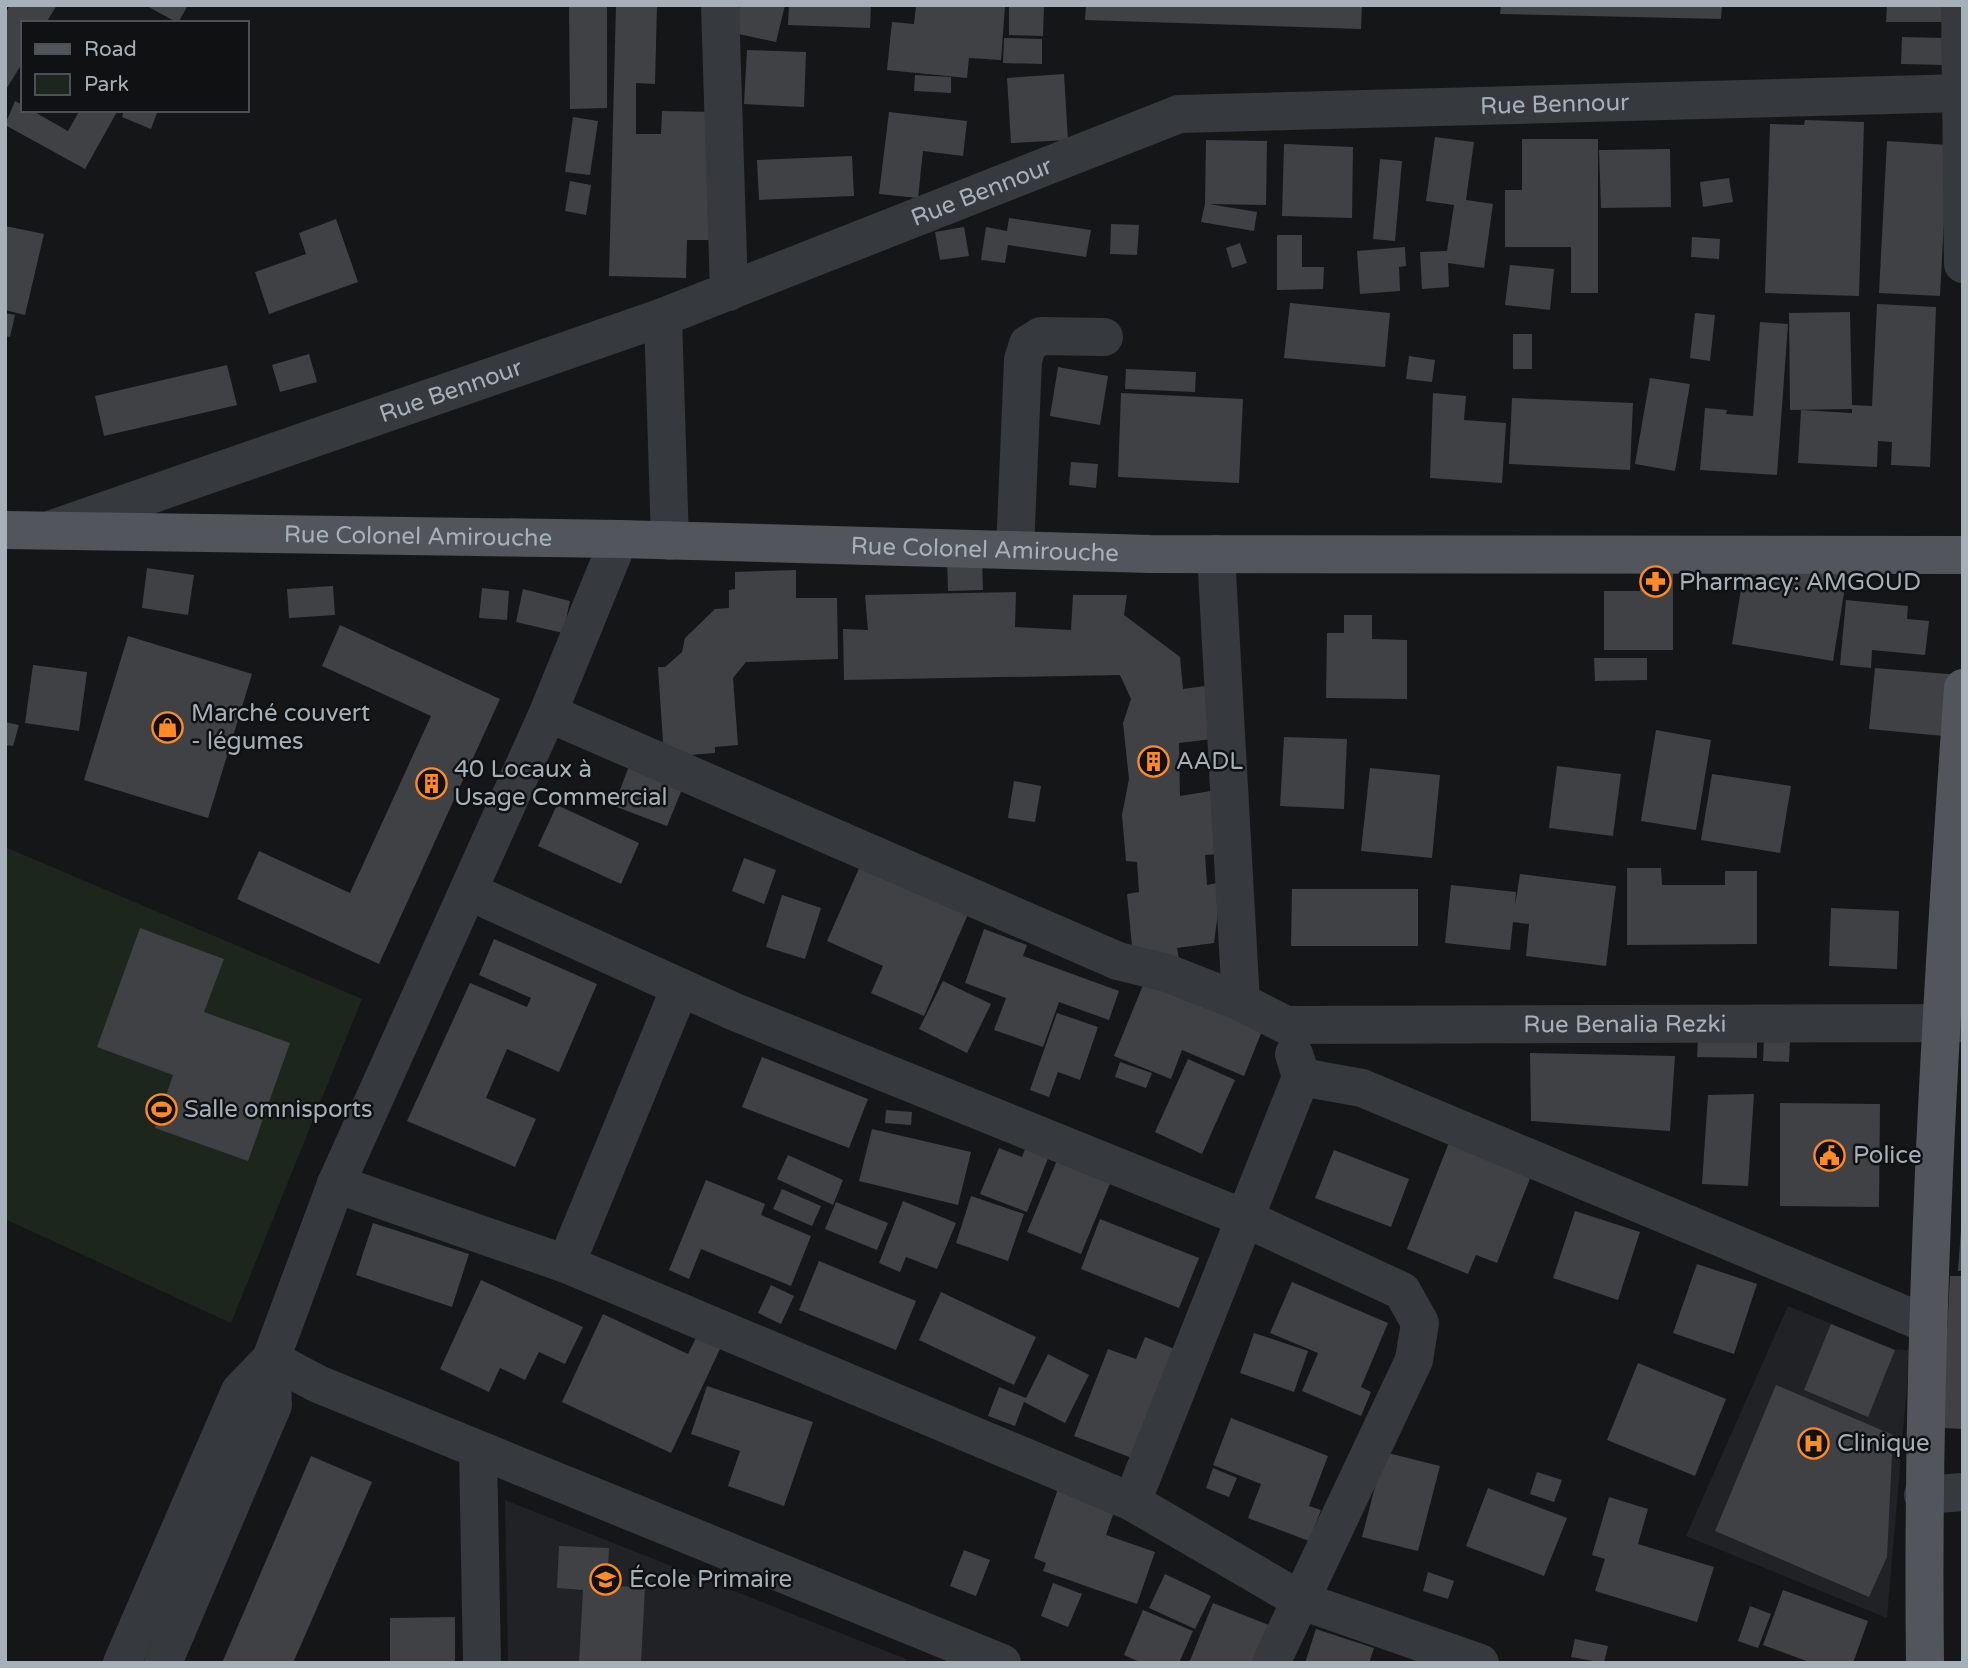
<svg xmlns="http://www.w3.org/2000/svg" width="1968" height="1668" viewBox="0 0 1968 1668" font-family="'Varela Round',sans-serif">
	<style>
		.built { fill: #212225 }
		.green { fill: #1d261d }
		.building { fill: #3f4145 }
		.lines { fill: none; stroke-linecap: round; stroke-linejoin: round }
		.minor { stroke: #36393d; stroke-width: 38 }
		.major { stroke: #52565c; stroke-width: 38 }
		.labels { text-anchor: middle; dominant-baseline: central; stroke-width: 5; stroke-linejoin: round; paint-order: stroke }
		.street-label { font-size: 24px; fill: #a6b0b9; stroke: #101113 }
		.poi-label { font-size: 24px; fill: #a6b0b9; stroke: #101113; text-anchor: start }
	</style>
	<rect width="100%" height="100%" fill="#151618"/>
	<!-- built -->
	<g class="built">
		<path d="M1788,1306l107,44h15l-23,268 -201,-82z"/>
		<path d="M505,1500l401,159v4h-398z"/>
	</g>
	<!-- green -->
	<path class="green" d="M5,847l357,152 -131,324 -226,-104z"/>
	<!-- building -->
	<g class="building">
		<path d="M10,5h47l-11,18h-23v39l-18,29v-77z"/>
		<path d="M145,5h43l-10,18z"/>
		<path d="M569,5h38v103l-37,1z"/>
		<path d="M616,5h41l-2,79 -19,-1v51h25l1,-23 58,1 -3,128h-30l-1,38 -77,-2z"/>
		<path d="M740,5h45l-9,37 -42,-9z"/>
		<path d="M789,5h82l-1,23 -82,-3z"/>
		<path d="M916,5l89,1 -4,54 -32,-2 -2,20 -80,-8 5,-48 22,2z"/>
		<path d="M1009,5l35,1 -1,30 -34,-1z"/>
		<path d="M1086,5h276l-1,24 -276,-9z"/>
		<path d="M1501,5h221l-1,14 -221,-5z"/>
		<path d="M1887,5h56v17h-57z"/>
		<path d="M1902,37l45,1v27l-46,-1z"/>
		<path d="M1004,38l38,1v25l-39,-1z"/>
		<path d="M747,50l59,2 -2,55 -60,-3z"/>
		<path d="M1064,74l4,66 -57,3 -4,-65z"/>
		<path d="M915,75l36,2v16l-37,-2z"/>
		<path d="M15,101l8,4v5h8l37,21 12,-21h38l-33,59 -80,-44z"/>
		<path d="M124,110h34l-7,19 -29,-12z"/>
		<path d="M889,112l78,9 -4,35 -40,-5 -5,47 -39,-4z"/>
		<path d="M573,117l25,4 -8,54 -25,-3z"/>
		<path d="M1805,120l59,2 -5,174 -94,-3 5,-169 34,1z"/>
		<path d="M1435,137l39,5 -8,58 27,4 -9,64 -36,-5 1,24 -27,2 -2,-37 27,-1 7,-46 -28,-4z"/>
		<path d="M1522,139h76v154h-27v-46h-66v-57h17z"/>
		<path d="M1206,140l61,1 -1,64 -57,-1 48,8 -3,19 -53,-9 4,-18z"/>
		<path d="M1887,141l61,4 -8,151 -61,-3z"/>
		<path d="M1284,144l69,3 -1,71 -70,-2z"/>
		<path d="M1670,149l1,58 -70,1 -2,-58z"/>
		<path d="M852,156l2,40 -95,4 -2,-40z"/>
		<path d="M1380,159l22,2 -7,80 -22,-2z"/>
		<path d="M1729,178l4,24 -30,5 -3,-25z"/>
		<path d="M570,181l21,4 -5,30 -21,-4z"/>
		<path d="M1009,218l82,12 -5,27 -78,-12 -3,18 -24,-3 5,-33 21,4z"/>
		<path d="M336,219l22,63 -89,32 -14,-42 51,-18 -7,-21z"/>
		<path d="M1111,224l28,1 -2,30 -27,-1z"/>
		<path d="M5,226l39,8 -19,81 -20,-5z"/>
		<path d="M964,227l5,29 -29,4 -5,-28z"/>
		<path d="M1277,235h25v32h22l-1,22 -46,1z"/>
		<path d="M1692,237l28,2 -1,20 -28,-2z"/>
		<path d="M1240,243l7,20 -15,5 -6,-20z"/>
		<path d="M1405,247l1,19 -7,1 1,24 -40,3 -3,-43z"/>
		<path d="M1510,265l44,4 -4,41 -45,-5z"/>
		<path d="M1290,303l100,10 -5,54 -101,-9z"/>
		<path d="M1877,304l59,3 -6,160 -39,-2 1,-23 -14,-1 -1,26 -79,-4 3,-53 51,3v-4l-62,1 -1,-97 61,-1 2,93 20,1z"/>
		<path d="M5,313l10,2 -5,22 -5,-1z"/>
		<path d="M1695,313l20,2 -5,46 -20,-3z"/>
		<path d="M1760,322l28,2 -11,151 -77,-5 5,-62 22,2 -1,4 27,2z"/>
		<rect x="1513" y="334" width="19" height="35"/>
		<path d="M309,354l8,28 -37,10 -8,-27z"/>
		<path d="M1409,356l26,4 -3,22 -26,-3z"/>
		<path d="M227,365l10,40 -133,31 -9,-40z"/>
		<path d="M1058,367l50,9 -8,49 -50,-9z"/>
		<path d="M1126,369l70,3 -1,20 -70,-3z"/>
		<path d="M1650,378l40,6 -15,87 -40,-7z"/>
		<path d="M1121,393l122,6 -4,84 -121,-6z"/>
		<path d="M1433,393l33,3 -2,24 42,3 -4,60 -72,-5z"/>
		<path d="M1512,398l121,5 -3,67 -121,-6z"/>
		<path d="M1071,462l27,2 -2,24 -27,-3z"/>
		<path d="M982,557l1,33 -35,1 -1,-33z"/>
		<path d="M1746,559l101,16 -14,86 -101,-17z"/>
		<path d="M147,568l47,7 -6,40 -46,-7z"/>
		<path d="M796,570v28h41l1,61 -92,3 -13,16 5,67 -23,2v6l-51,4 -6,-90h7l17,-15 3,-14 30,-29 14,-1v-18l6,-1v-17z"/>
		<path d="M1640,573h33v77h-69v-59h36z"/>
		<path d="M333,586l2,29 -46,3 -2,-29z"/>
		<path d="M482,588l27,3 -2,29 -28,-2z"/>
		<path d="M523,589l47,12 -7,32 -47,-11z"/>
		<path d="M1016,592l-1,35 56,3 2,-35h54l-3,20 56,42 3,32 29,-4v54l-33,4 1,53 37,-6 2,64 -14,1 2,30 15,-3 -8,61 -37,5 3,16 -48,-18 -5,-52 12,-2 -2,-30 -11,-1 -4,-46 7,-36 -6,-56 8,-24 -11,-24 -276,5 -1,-51 25,1 -3,-35z"/>
		<path d="M1846,600l62,6 -1,13 22,2 -4,34 -53,-5 -1,18 -31,-3z"/>
		<path d="M1344,615h28v24l35,1v59l-81,-1 1,-65h17z"/>
		<path d="M340,625l160,74 -121,265 -142,-65 22,-48 91,42 81,-177 -109,-50z"/>
		<path d="M128,636l124,38 -44,144 -124,-38z"/>
		<path d="M1594,658h53v22l-52,1z"/>
		<path d="M33,665l54,7 -8,59 -54,-8z"/>
		<path d="M1875,668l85,7 -6,62 -85,-8z"/>
		<path d="M5,722l14,3 -6,21 -8,-1z"/>
		<path d="M1656,730l55,10 -15,90 -55,-9z"/>
		<path d="M1284,737l63,2 -3,70 -64,-3z"/>
		<path d="M629,766l54,21 -16,39 -53,-20z"/>
		<path d="M1557,766l64,8 -8,62 -64,-8z"/>
		<path d="M1370,768l70,7 -8,83 -71,-7z"/>
		<path d="M1712,774l79,12 -11,67 -79,-13z"/>
		<path d="M1014,781l27,5 -6,36 -27,-4z"/>
		<path d="M557,805l82,38 -18,41 -83,-38z"/>
		<path d="M864,857l108,48 -48,111 -53,-23 12,-27 -56,-25z"/>
		<path d="M744,858l32,12 -12,34 -32,-13z"/>
		<path d="M1627,868h34l1,17h63v-14h32v73l-130,1z"/>
		<path d="M1520,874l96,12 -10,80 -80,-10 3,-32 -16,-2 -3,28 -65,-7 6,-58 65,7 -1,14z"/>
		<path d="M1292,889h126v57h-127z"/>
		<path d="M782,895l39,13 -16,51 -39,-12z"/>
		<path d="M1831,908l68,3 -2,58 -68,-3z"/>
		<path d="M140,928l84,31 -20,53 86,31 -42,118 -93,-33 18,-53 -76,-28z"/>
		<path d="M984,929l43,16 -4,11 96,35 -10,29 -50,-18 -16,45 -49,-17 12,-32 -41,-15z"/>
		<path d="M494,939l103,45 -38,88 -52,-23 -21,49 50,21 -21,48 -108,-46 63,-138 57,24 4,-9 -52,-23z"/>
		<path d="M1148,973l118,48 -22,55 -62,-26 -11,29 -57,-23z"/>
		<path d="M943,981l48,23 -24,49 -48,-24z"/>
		<path d="M1057,1013l41,14 -18,53 -22,-8 -9,25 -19,-7z"/>
		<path d="M1698,1038l59,1v19l-60,-1z"/>
		<path d="M1764,1039l26,1 -1,22 -26,-1z"/>
		<path d="M1530,1053l145,3 -5,75 -139,-10z"/>
		<path d="M762,1057l106,42 -19,49 -107,-41z"/>
		<path d="M1188,1059l47,21 -33,74 -47,-22z"/>
		<path d="M1120,1062l32,11 -6,15 -31,-11z"/>
		<path d="M1754,1094l-6,92 -46,-2 6,-89z"/>
		<path d="M1780,1103l100,1 -1,103 -99,-1z"/>
		<path d="M886,1110l26,2 -1,13 -26,-2z"/>
		<path d="M872,1129l99,23 -13,53 -99,-24z"/>
		<path d="M1452,1135l82,33 -37,95 -21,-8 -8,19 -61,-25z"/>
		<path d="M1029,1139l23,9 -25,64 -47,-18 19,-46 23,9z"/>
		<path d="M1063,1146l53,23 -35,85 -54,-22z"/>
		<path d="M1334,1150l75,29 -18,48 -76,-29z"/>
		<path d="M788,1155l55,25 -10,25 -56,-26z"/>
		<path d="M706,1180l59,24 -4,11 50,21 -20,50 -90,-37 -12,30 -20,-9z"/>
		<path d="M782,1189l39,17 -9,20 -39,-17z"/>
		<path d="M971,1196l53,18 -16,47 -52,-18z"/>
		<path d="M903,1201l53,22 -19,46 -31,-12 -6,15 -21,-9z"/>
		<path d="M836,1202l52,21 -11,27 -52,-21z"/>
		<path d="M1575,1211l65,21 -22,68 -65,-22z"/>
		<path d="M1100,1219l99,39 -20,50 -98,-39z"/>
		<path d="M373,1223l96,31 -17,53 -96,-32z"/>
		<path d="M1961,1229h2v42h-5z"/>
		<path d="M819,1261l97,40 -20,49 -97,-40z"/>
		<path d="M1697,1264l60,20 -23,70 -61,-21z"/>
		<path d="M1950,1276h13v153l-21,-1z"/>
		<path d="M481,1280l102,47 -18,37 -26,-12 -14,28 -25,-12 -11,24 -49,-23z"/>
		<path d="M1292,1282l96,41 -27,64 10,5 -10,24 -59,-25 16,-38 -48,-20z"/>
		<path d="M771,1285l23,11 -13,28 -23,-11z"/>
		<path d="M941,1292l95,45 -22,48 -95,-45z"/>
		<path d="M603,1314l85,40 8,-16 24,11 -49,104 -109,-51z"/>
		<path d="M1831,1324l64,26 -27,67 -64,-27z"/>
		<path d="M1254,1333l54,18 -14,41 -54,-19z"/>
		<path d="M1145,1337l32,13 -45,108 -58,-22 34,-87 28,10z"/>
		<path d="M1048,1354l41,21 -24,48 -41,-21 -9,24 -27,-10 11,-29 27,11z"/>
		<path d="M1638,1363l88,36 -31,77 -88,-36z"/>
		<path d="M1776,1385l117,50 -6,122 -18,40 -154,-66z"/>
		<path d="M707,1386l106,36 -29,84 -56,-20 12,-35 -49,-17z"/>
		<path d="M1231,1418l97,38 -19,50 12,4 -12,31 -61,-23 13,-34 -48,-19z"/>
		<path d="M1384,1452l56,14 -22,85 -56,-14z"/>
		<path d="M311,1456l61,26 -79,181h-71z"/>
		<path d="M1213,1468l24,10 -8,19 -23,-9z"/>
		<path d="M1537,1472l25,8 -8,22 -24,-8z"/>
		<path d="M1059,1486l57,20 -10,29 49,17 -18,52 -94,-33 3,-8 -12,-5z"/>
		<path d="M1488,1488l79,30 -23,58 -78,-30z"/>
		<path d="M1609,1497l39,12 -10,35 76,23 -17,55 -102,-31 10,-32 -13,-4z"/>
		<path d="M559,1546l50,2 -2,38 38,1 -4,76h-62l4,-73 -26,-2z"/>
		<path d="M964,1550l26,10 -14,36 -26,-10z"/>
		<path d="M1428,1572l26,9 -6,18 -25,-8z"/>
		<path d="M1165,1574l46,22 -16,33 -46,-21z"/>
		<path d="M1053,1583l29,11 -14,33 -27,-11z"/>
		<path d="M1783,1590l85,31 -15,42h-41l-49,-18z"/>
		<path d="M1213,1603l61,24 -14,36h-71z"/>
		<path d="M1750,1606l21,8 -13,34 -20,-7z"/>
		<path d="M1143,1610l50,21 -14,32h-37l-18,-8z"/>
		<path d="M455,1617v46h-65v-45z"/>
		<path d="M1316,1629l58,19 -5,15h-64z"/>
		<path d="M1575,1639l33,7 -4,17 -33,-6z"/>
	</g>
	<g class="lines">
		<!-- minor -->
		<g class="minor">
			<path d="M720,5l9,287"/>
			<path d="M1960,5l3,259"/>
			<path d="M663,317l7,224"/>
			<path id="s1" d="M52,529l611,-212 516,-203 784,-21"/>
			<path d="M1015,550l8,-190 5,-16 13,-8 63,1"/>
			<path d="M1216,554l25,448"/>
			<path id="s2" d="M548,713l570,248 49,12 74,29 45,23 677,-2"/>
			<path d="M468,891l267,121 509,206 158,73 18,32 -6,37 -143,303"/>
			<path d="M1301,1077l61,11 565,236"/>
			<path d="M336,1184l230,80 566,238 170,99 178,62"/>
			<path d="M566,1264l114,-276"/>
			<path d="M271,1359l47,25 684,279"/>
			<path d="M478,1450l4,213"/>
			<path d="M1923,1495l40,-3"/>
			<path d="M1132,1502l169,-425 -7,-23"/>
			<path d="M122,1663l118,-272 31,-32"/>
			<path d="M163,1663l110,-258 -2,-46 65,-175 212,-471 71,-174"/>
		</g>
		<!-- major -->
		<g class="major">
			<path id="s3" d="M5,530l614,9 531,15 813,1"/>
			<path d="M1925,1663c-4,-326 15,-650 38,-975"/>
		</g>
	</g>
	<!-- icons -->
	<defs>
		<symbol id="pharmacy-ring" viewBox="-11 -11 22 22"><circle r="9.5" fill="#101113" stroke="#ff8a26" stroke-width="1.5"/><path d="M-2-6h4v4h4v4h-4v4h-4v-4h-4v-4h4Z" fill="#ff8a26"/></symbol>
		<symbol id="shop-ring" viewBox="-11 -11 22 22"><circle r="9.5" fill="#101113" stroke="#ff8a26" stroke-width="1.5"/><path d="M-5-2.5h2.3a2.7 3.5 0 0 1 5.4 0H5L5.5 6h-11ZM-1.5-2.5h3a1.5 2.3 0 0 0-3 0Z" fill="#ff8a26"/></symbol>
		<symbol id="building-ring" viewBox="-11 -11 22 22"><circle r="9.5" fill="#101113" stroke="#ff8a26" stroke-width="1.5"/><path d="M-4-6H4V6H1V3H-1V6H-4ZM-2.5-4.3h1.7v1.8h-1.7ZM.8-4.3h1.7v1.8H.8ZM-2.5-1h1.7V.8h-1.7ZM.8-1h1.7V.8H.8Z" fill="#ff8a26"/></symbol>
		<symbol id="stadium-ring" viewBox="-11 -11 22 22"><circle r="9.5" fill="#101113" stroke="#ff8a26" stroke-width="1.5"/><path d="M0-5a6.5 5 0 1 0 0 10a6.5 5 0 1 0 0-10ZM-3.5-1.8h7v3.6h-7Z" fill="#ff8a26"/></symbol>
		<symbol id="civic-ring" viewBox="-11 -11 22 22"><circle r="9.5" fill="#101113" stroke="#ff8a26" stroke-width="1.5"/><path d="M-.6-6.5H3V-4.5H.6V-3L4-1V1h2V6H-6V1h2V-1L-.6-3ZM-1.2 2.5V6h2.4V2.5Z" fill="#ff8a26"/></symbol>
		<symbol id="hospital-ring" viewBox="-11 -11 22 22"><circle r="9.5" fill="#101113" stroke="#ff8a26" stroke-width="1.5"/><path d="M-5-5h3v3.5h4V-5h3V5h-3V1.5h-4V5h-3Z" fill="#ff8a26"/></symbol>
		<symbol id="school-ring" viewBox="-11 -11 22 22"><circle r="9.5" fill="#101113" stroke="#ff8a26" stroke-width="1.5"/><path d="M0-5L7-2L0 1L-7-2ZM-4 1L0 2.5L4 1V4Q0 6-4 4Z" fill="#ff8a26"/></symbol>
	</defs>
	<g fill-rule="evenodd">
		<use href="#pharmacy-ring" x="1638" y="564" width="35" height="35"/>
		<use href="#shop-ring" x="150" y="710" width="35" height="35"/>
		<use href="#building-ring" x="1136" y="744" width="35" height="35"/>
		<use href="#building-ring" x="414" y="766" width="35" height="35"/>
		<use href="#stadium-ring" x="144" y="1092" width="35" height="35"/>
		<use href="#civic-ring" x="1812" y="1138" width="35" height="35"/>
		<use href="#hospital-ring" x="1796" y="1426" width="35" height="35"/>
		<use href="#school-ring" x="588" y="1562" width="35" height="35"/>
	</g>
	<g class="labels">
		<!-- street labels -->
		<g class="street-label">
			<text stroke="none"><textPath href="#s1" startOffset="1577">Rue Bennour</textPath></text>
			<text stroke="none"><textPath href="#s1" startOffset="989">Rue Bennour</textPath></text>
			<text stroke="none"><textPath href="#s1" startOffset="422">Rue Bennour</textPath></text>
			<text stroke="none"><textPath href="#s3" startOffset="413">Rue Colonel Amirouche</textPath></text>
			<text stroke="none"><textPath href="#s3" startOffset="980">Rue Colonel Amirouche</textPath></text>
			<text stroke="none"><textPath href="#s2" startOffset="1141">Rue Benalia Rezki</textPath></text>
		</g>
		<!-- poi labels -->
		<g class="poi-label">
			<text x="1679" y="582">Pharmacy: AMGOUD</text>
			<text x="191" y="713">Marché couvert<tspan x="191" dy="28">- légumes</tspan></text>
			<text x="1176" y="761">AADL</text>
			<text x="454" y="769">40 Locaux à<tspan x="454" dy="28">Usage Commercial</tspan></text>
			<text x="184" y="1109">Salle omnisports</text>
			<text x="1853" y="1155">Police</text>
			<text x="1837" y="1443">Clinique</text>
			<text x="629" y="1579">École Primaire</text>
		</g>
	</g>
	<!-- border -->
	<rect width="1968" height="1668" fill="none" stroke="#a6b0b9" stroke-width="14"/>
	<!-- legend -->
	<rect x="21" y="21" width="228" height="91" fill="#101113" stroke="#4c5155" stroke-width="2"/>
	<rect x="35" y="44" width="35" height="10" fill="#52565c" stroke="#4c5155" stroke-width="2"/>
	<text x="84" y="56" font-size="21" fill="#a6b0b9">Road</text>
	<rect x="35" y="74" width="35" height="21" fill="#1d261d" stroke="#4c5155" stroke-width="2"/>
	<text x="84" y="91" font-size="21" fill="#a6b0b9">Park</text>
</svg>
